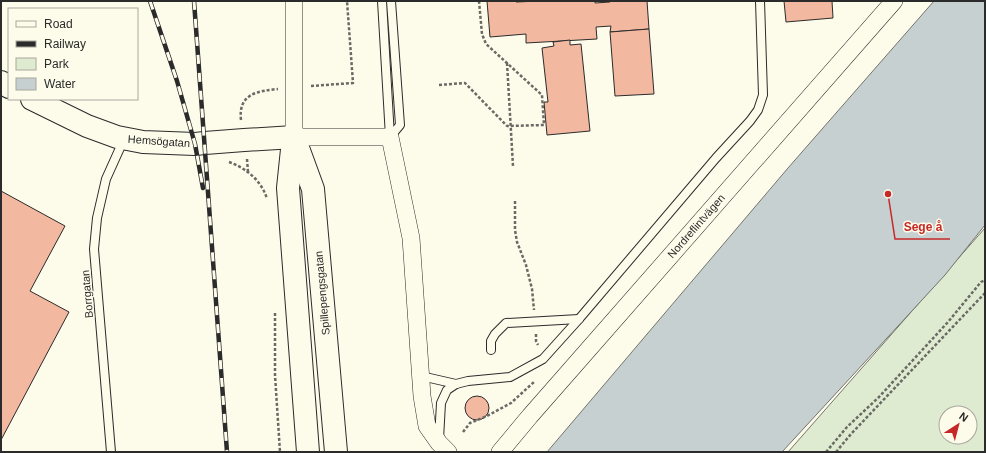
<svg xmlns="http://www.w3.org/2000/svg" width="986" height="453" viewBox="0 0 986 453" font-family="Helvetica,sans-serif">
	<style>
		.green { fill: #deebd1; stroke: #74746e; fill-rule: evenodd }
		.water { fill: #c7d0d0; stroke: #74746e }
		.building { fill: #f2b8a0; stroke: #2b2b2b }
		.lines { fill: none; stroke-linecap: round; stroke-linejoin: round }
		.lane-casing { stroke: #2b2b2b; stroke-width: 10 }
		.street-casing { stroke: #2b2b2b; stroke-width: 18 }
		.secondary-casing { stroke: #2b2b2b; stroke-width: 24 }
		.path { stroke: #6a6964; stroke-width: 2.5; stroke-dasharray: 3 2; stroke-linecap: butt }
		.lane { stroke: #fdfbea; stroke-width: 8 }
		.street { stroke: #fdfbea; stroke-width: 17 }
		.secondary { stroke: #fdfbea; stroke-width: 22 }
		.rail-casing { stroke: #2b2b2b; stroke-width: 4.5 }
		.rail { stroke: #fdfbea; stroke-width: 3; stroke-dasharray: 9; stroke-linecap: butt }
		.labels { text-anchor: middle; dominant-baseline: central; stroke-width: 3; stroke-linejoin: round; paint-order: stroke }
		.street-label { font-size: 11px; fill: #2b2b2b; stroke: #fdfbea }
		.leader { fill: none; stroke: #c62828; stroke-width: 1.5 }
		.callout-dot { fill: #c62828; stroke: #fdfbea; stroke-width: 1.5 }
		.callout-label { font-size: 12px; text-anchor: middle; font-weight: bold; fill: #c62828; stroke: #fdfbea; stroke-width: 3; stroke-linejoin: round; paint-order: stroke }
	</style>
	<rect width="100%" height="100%" fill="#fdfbea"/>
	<!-- green -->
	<path class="green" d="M985,228v224h-197zM946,413h24v24h-24z"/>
	<!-- water -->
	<path class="water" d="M934,1h51v224l-40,50 -163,177h-235l241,-284z"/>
	<!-- building -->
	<g class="building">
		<path d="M487,1h29v1l24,-1h55v2l15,-1v-1h37l2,28 -39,3 1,-6 -15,1 1,12 -71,4v-9l-36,3z"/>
		<path d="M784,1h48l1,17 -47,4z"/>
		<path d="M649,29l5,65 -39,2 -5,-64z"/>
		<path d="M570,40v5l11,-1 9,87 -43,4 -3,-33h4l-6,-54 12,-2 -1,-4z"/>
		<path d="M1,191l64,35 -35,65 39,21 -68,128z"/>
		<circle cx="477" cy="408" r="12"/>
	</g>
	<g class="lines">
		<defs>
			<g id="lane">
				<path d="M382,1l8,136"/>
				<path d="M390,137l10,-12 -9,-124"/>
				<path d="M491,350v-9l4,-7 11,-11 73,-4"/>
				<path d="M421,376l35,8"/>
				<path d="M439,439l2,-36 6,-13 9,-6 12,-3 42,-4 33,-18 36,-40 137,-161 34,-37 8,-11 5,-15 -3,-94"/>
				<path d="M111,452l-17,-203 3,-31 9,-39 18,-40"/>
			</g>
			<g id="street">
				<path d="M294,1v136h96l21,101 11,158 5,30 12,17 9,9"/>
				<path d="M500,452l30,-36 364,-415"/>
			</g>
			<g id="secondary">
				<path d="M1,82l8,5"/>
				<path d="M32,99l55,27 30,11 26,5 52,2 10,-1 39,-3 50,-3"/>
				<path d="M294,137l19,52 23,263"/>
				<path d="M293,140l-5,48 20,264"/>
			</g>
		</defs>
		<!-- lane casing -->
		<use href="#lane" class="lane-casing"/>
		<!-- street casing -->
		<use href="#street" class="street-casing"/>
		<!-- secondary casing -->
		<use href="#secondary" class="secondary-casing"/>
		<!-- path -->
		<g class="path">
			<path d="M507,63l6,103"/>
			<path d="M439,85l26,-2 42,43 37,-1 -2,-30 -56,-51 -4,-10 -3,-33"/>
			<path d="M311,86l42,-3 -6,-82"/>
			<path d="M241,120c-3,-26 16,-29 37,-31"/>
			<path d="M247,159l1,13"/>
			<path d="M229,162c17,6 33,19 38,37"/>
			<path d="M515,201v29l2,12 9,23 6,24 2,21"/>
			<path d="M275,313v62l5,77"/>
			<path d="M536,334v7l2,4"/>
			<path d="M463,432l7,-9 17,-7 24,-13 23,-21"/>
			<path d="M826,452l21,-25 32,-30 69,-75 33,-40 4,-2"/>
			<path d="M836,452l15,-18 134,-141"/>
		</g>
		<!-- lane -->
		<use href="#lane" class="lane"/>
		<!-- street -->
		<use href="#street" class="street"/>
		<!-- secondary -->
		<use href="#secondary" class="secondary"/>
		<defs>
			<g id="rail">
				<path d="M150,1l27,80 18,63 8,44"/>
				<path d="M194,1l33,451"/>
			</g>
		</defs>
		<!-- rail casing -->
		<use href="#rail" class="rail-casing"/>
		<!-- rail -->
		<use href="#rail" class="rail"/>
	</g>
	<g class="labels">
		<!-- street labels -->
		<g class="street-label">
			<text transform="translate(159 141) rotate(4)">Hemsögatan</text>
			<text transform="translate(696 226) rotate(-49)">Nordreflintvägen</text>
			<text transform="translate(322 293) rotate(-95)">Spillepengsgatan</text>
			<text transform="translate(87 294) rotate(-95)">Borrgatan</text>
		</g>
	</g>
	<!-- callouts -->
	<path class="leader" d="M888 194L895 239H950"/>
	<circle class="callout-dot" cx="888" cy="194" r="4"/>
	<g class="callout-label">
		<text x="923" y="231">Sege å</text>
	</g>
	<!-- border -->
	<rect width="986" height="453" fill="none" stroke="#2b2b2b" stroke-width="4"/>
	<!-- legend -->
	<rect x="8" y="8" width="130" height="92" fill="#fdfbea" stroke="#a9a89e"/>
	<rect x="16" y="21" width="20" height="6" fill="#fdfbea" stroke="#a9a89e"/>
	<text x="44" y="28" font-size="12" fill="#2b2b2b">Road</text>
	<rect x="16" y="41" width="20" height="6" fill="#2b2b2b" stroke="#a9a89e"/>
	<text x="44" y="48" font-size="12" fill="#2b2b2b">Railway</text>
	<rect x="16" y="58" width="20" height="12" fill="#deebd1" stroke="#a9a89e"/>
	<text x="44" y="68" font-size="12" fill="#2b2b2b">Park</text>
	<rect x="16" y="78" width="20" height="12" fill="#c7d0d0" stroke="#a9a89e"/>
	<text x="44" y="88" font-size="12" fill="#2b2b2b">Water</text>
	<!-- north arrow -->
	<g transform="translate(958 425) rotate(36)"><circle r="19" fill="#fdfbea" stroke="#a9a89e"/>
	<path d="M0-3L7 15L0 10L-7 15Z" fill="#c62828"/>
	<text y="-6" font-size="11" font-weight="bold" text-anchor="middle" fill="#2b2b2b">N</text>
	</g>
</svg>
